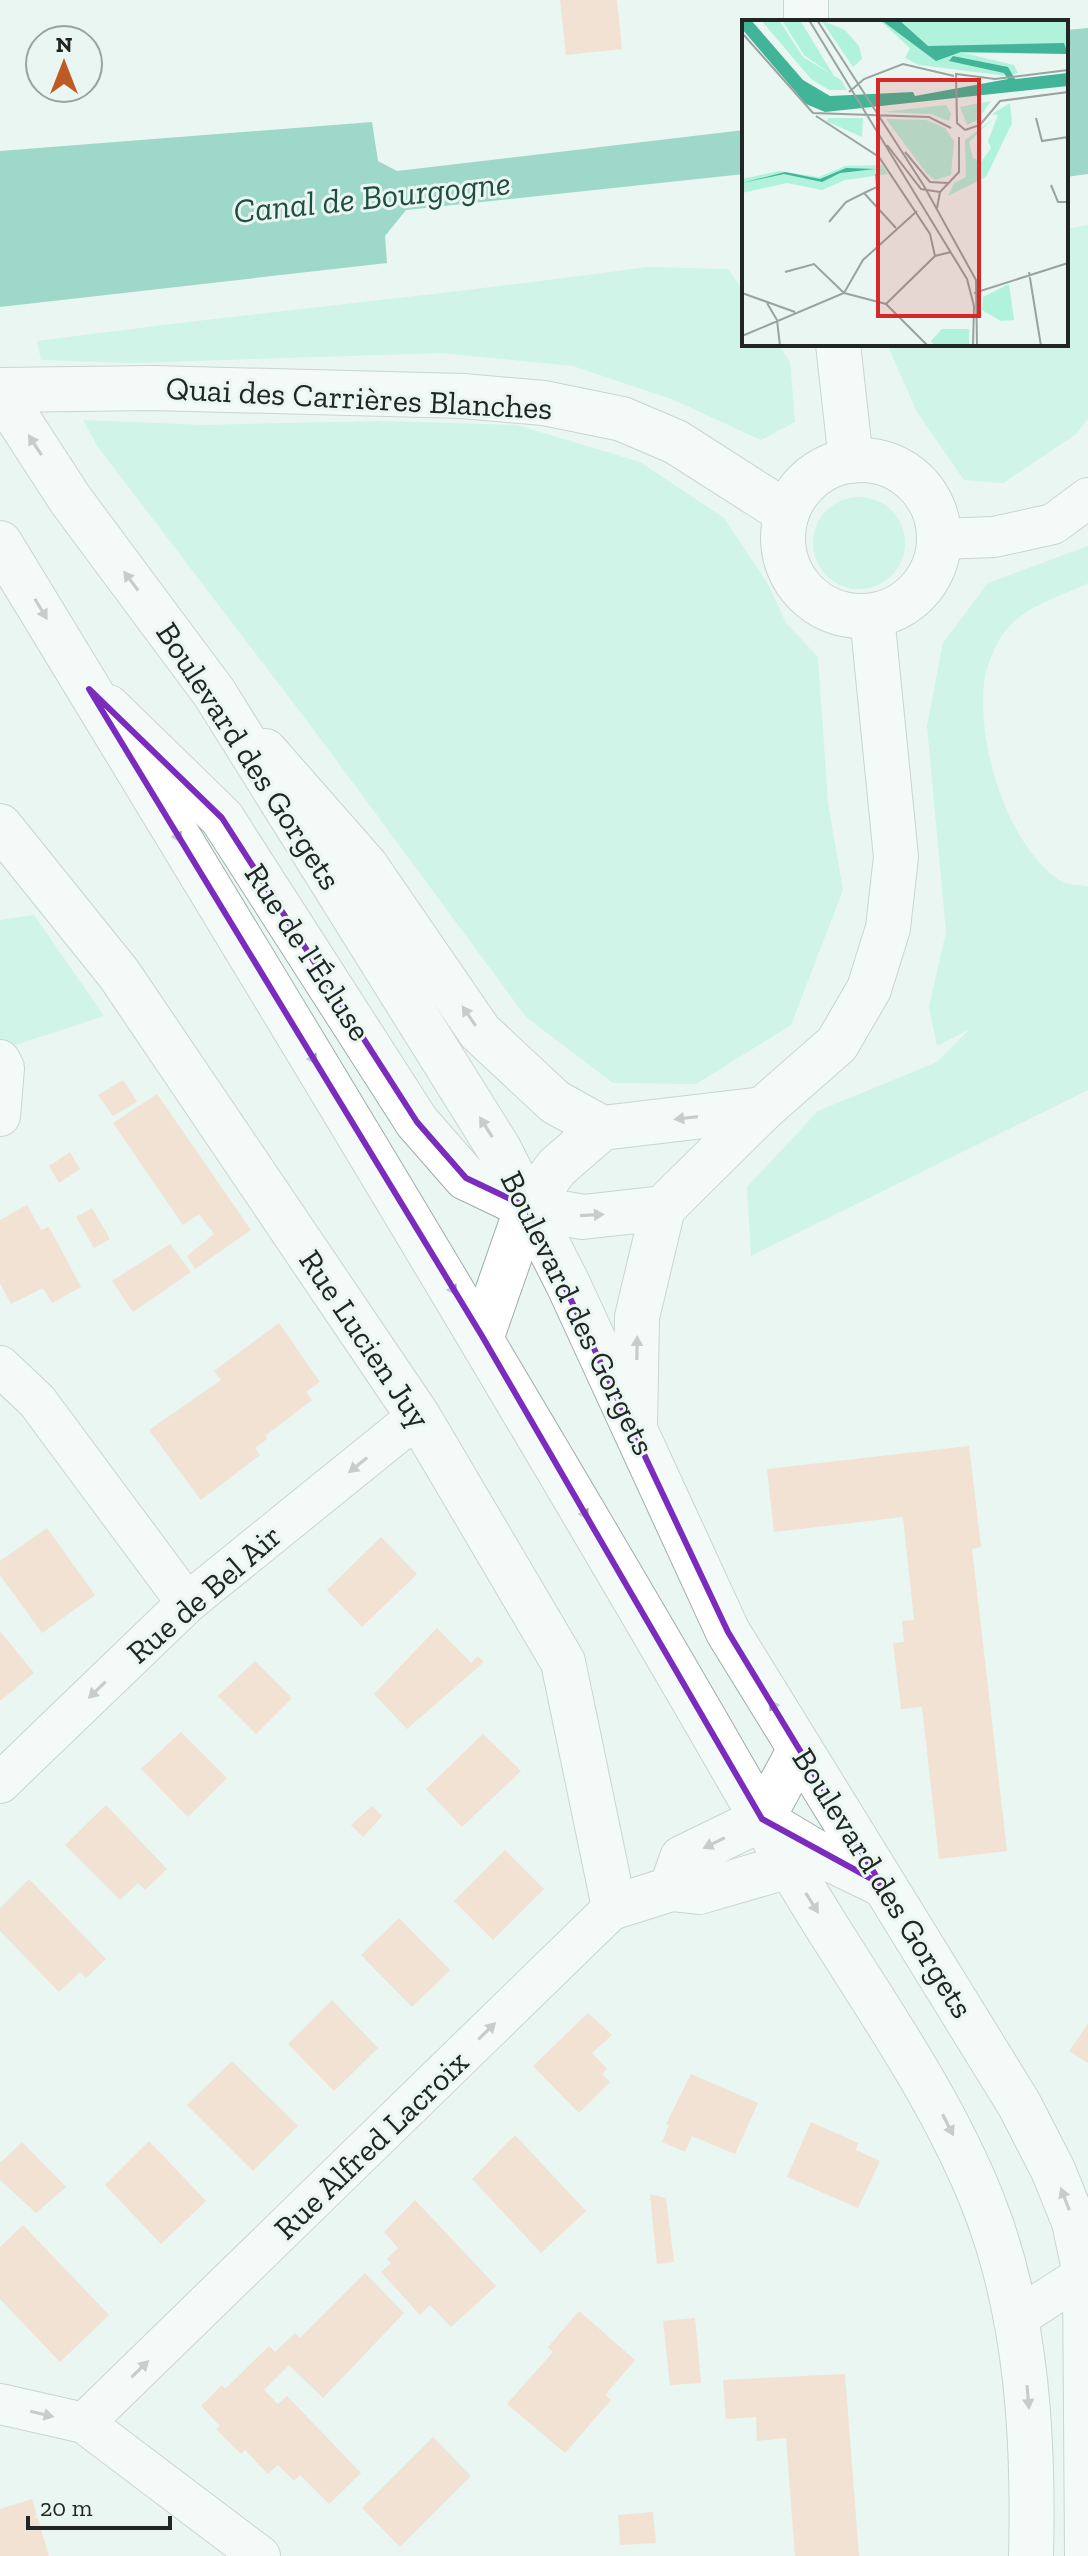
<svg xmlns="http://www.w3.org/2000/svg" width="1088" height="2556" viewBox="0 0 1088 2556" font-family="'Zilla Slab',serif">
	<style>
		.green { fill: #b1f2dd }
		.water { fill: #42b497 }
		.building { fill: #fcc9b1 }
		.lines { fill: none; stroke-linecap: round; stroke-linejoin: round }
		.minor-casing { stroke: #a1ada9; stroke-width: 42 }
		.tertiary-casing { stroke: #a1ada9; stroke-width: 46 }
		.primary-casing { stroke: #a1ada9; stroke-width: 46 }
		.minor { stroke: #fff; stroke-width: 40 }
		.tertiary { stroke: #fff; stroke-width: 44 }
		.primary { stroke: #fff; stroke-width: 44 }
		.oneway { fill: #9b9d9c }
		.marked { fill: none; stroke: #7b2cbf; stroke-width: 6; stroke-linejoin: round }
		.labels { text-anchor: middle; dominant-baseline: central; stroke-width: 6; stroke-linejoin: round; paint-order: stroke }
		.street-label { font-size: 32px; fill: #212624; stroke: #e9f6f1 }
		.water-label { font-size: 34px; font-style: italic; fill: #1f4e41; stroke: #e9f6f1 }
		.inset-road { fill: none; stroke: #99a39f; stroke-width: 2 }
		.view { fill: #d62828; fill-opacity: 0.15; stroke: #d62828; stroke-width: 4 }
		.inset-edge { fill: none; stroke: #212624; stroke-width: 4 }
	</style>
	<rect width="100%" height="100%" fill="#e9f6f1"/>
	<!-- green -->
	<g class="green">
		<path d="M1088,225v194l-12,15 -73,49 -39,-3 -47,-68 -30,-68h179v-115z"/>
		<path d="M647,267l81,2 16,23v52h34l12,18 5,60 -34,18 -87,-40 -101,-34 -131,-13 -309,10 -92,-3 -4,-19c203,-27 407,-46 610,-74z"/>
		<path d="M83,420l120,5 178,-4 136,4 123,37 84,56 44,66 18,39 32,34 10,146 15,87 -52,135 -95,59 -83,-1 -87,-66 -212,-287 -216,-283z"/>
		<circle cx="859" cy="543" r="46"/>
		<path d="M1088,546v37c-29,14 -70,25 -87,54 -6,11 -14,27 -16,39 -10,63 20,166 74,204 6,5 20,5 29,6v204l-337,166 -4,-69 71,-76 119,-49 33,-33 -33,17 -8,-39 17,-75 -19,-206 16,-83 45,-60z"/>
		<path d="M34,915l70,101 -104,34v-130z"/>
	</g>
	<!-- water -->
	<g class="water">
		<path d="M1088,28v146l-22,3v-147z"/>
		<path d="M372,122l6,39 19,10 347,-41v44l-338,36 -21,26 2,27 -387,44v-156z"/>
	</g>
	<!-- building -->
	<g class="building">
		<path d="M560,0h57l5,49 -56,6z"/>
		<path d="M123,1080l14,22 -24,14 -15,-21z"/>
		<path d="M157,1094l94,136 -56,39 -8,-13 27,-22 -15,-20 -16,11 -70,-102z"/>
		<path d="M70,1152l10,17 -21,14 -10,-17z"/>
		<path d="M27,1205l14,25 8,-3 32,60 -29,16 -9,-15 -32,16 -11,-21v-63z"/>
		<path d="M92,1208l18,31 -16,9 -18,-31z"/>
		<path d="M170,1244l21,28 -58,40 -21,-31z"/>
		<path d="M279,1323l41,59 -14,10 6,8 -47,36 2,3 -12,9 5,7 -59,45 -52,-70 72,-50 -7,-9z"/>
		<path d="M969,1446l12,101 -9,2 35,302 -68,8 -17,-152 -21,2 -8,-66 11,-1 -2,-21 12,-1 -11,-103 -129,15 -7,-63z"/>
		<path d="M47,1528l48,67 -53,38 -42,-58v-14z"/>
		<path d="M381,1537l36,37 -55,53 -35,-37z"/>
		<path d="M437,1628l34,35 7,-7 6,6 -77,67 -33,-35z"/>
		<path d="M0,1631l34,42 -34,28z"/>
		<path d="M255,1661l37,37 -36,36 -38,-38z"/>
		<path d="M181,1732l46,46 -39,39 -47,-48z"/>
		<path d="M483,1734l38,37 -59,56 -36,-38z"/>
		<path d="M106,1805l61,64 -22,21 -7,-7 -18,17 -55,-55z"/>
		<path d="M372,1806l10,10 -19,21 -12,-12z"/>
		<path d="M505,1850l39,39 -51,51 -39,-39z"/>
		<path d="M29,1879l77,80 -20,19 -6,-6 -21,20 -59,-61v-23z"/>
		<path d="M399,1918l51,52 -38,37 -51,-52z"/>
		<path d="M332,2000l46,48 -44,43 -46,-47z"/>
		<path d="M588,2013l24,22 -20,18 15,16 -5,5 8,8 -31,31 -46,-47z"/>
		<path d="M1088,2024v39l-19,-12z"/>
		<path d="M232,2061l66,65 -45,45 -66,-66z"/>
		<path d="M691,2074l67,29 -23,51 -43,-18 -7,16 -23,-10 7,-17 -3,-1z"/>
		<path d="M811,2122l47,21 -2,7 24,11 -22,47 -71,-31z"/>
		<path d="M515,2135l71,76 -45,42 -69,-74z"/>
		<path d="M149,2141l57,60 -45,43 -56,-59z"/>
		<path d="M22,2142l44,45 -30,26 -36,-33v-17z"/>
		<path d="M650,2194l16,4 8,64 -17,2z"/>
		<path d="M415,2200l81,86 -45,41 -21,-22 -10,10 -39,-43 10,-9 -4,-4 11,-11 -14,-16z"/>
		<path d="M23,2225l86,90 -49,47 -60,-63v-52z"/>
		<path d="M365,2273l39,40 -81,85 -34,-33 -25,25 14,14 9,-8 74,77 -32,31 -29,-29 -6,6 -16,-16 -10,9 -23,-24 -4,4 -25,-25 4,-3 -19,-20 21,-21 3,4 44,-43 6,6 20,-19 5,5z"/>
		<path d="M579,2311l56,49 -30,35 6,5 -46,53 -58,-49 46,-52 -5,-5z"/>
		<path d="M695,2318l6,65 -31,2 -7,-64z"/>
		<path d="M845,2374l14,182h-64l-9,-118 -29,3 -1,-24 -30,2 -3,-39z"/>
		<path d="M433,2437l38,39 -71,71 -38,-39z"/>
		<path d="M32,2499l17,57h-49v-47z"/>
		<path d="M653,2512l3,31 -36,2 -2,-30z"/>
	</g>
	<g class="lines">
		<defs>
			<g id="minor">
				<path d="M939,539l55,-2 59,-13 35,-26"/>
				<path d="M0,1060l4,8 -4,48"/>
				<path d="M0,1366l37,35 150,202"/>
				<path d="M0,1783l187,-180 231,-187"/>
				<path d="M1014,2320l74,-48"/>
				<path d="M0,2404l84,19 176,133"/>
				<path d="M84,2423l530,-516"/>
			</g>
			<g id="tertiary">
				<path d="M806,22v-22"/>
				<path d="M838,344l13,117"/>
				<path d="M0,390l153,-2 310,8 81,7 78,16 54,23 111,71"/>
				<circle cx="861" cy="538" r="78"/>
				<path d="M108,707l114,111 195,304 49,56 61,29 56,10 80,-9"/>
				<path d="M265,751l101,115 114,166 75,70 47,26 161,-19"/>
				<path d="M0,826l119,148 299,442 145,246 51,245 57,-18 28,3 90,-26"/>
				<path d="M482,1336l45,-129 30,-40 45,-39"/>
				<path d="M635,1426l2,-109 26,-109 100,-99 74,-65 32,-55 19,-61 8,-71 -24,-241"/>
				<path d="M767,1823l52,31 62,30"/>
				<path d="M671,1889l11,-31 80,-39 38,-70"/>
			</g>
			<g id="primary">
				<path d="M0,391l70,108 145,195 284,455 69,135 160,348 291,472 34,66 21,52 11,52 2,282"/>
				<path d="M0,543c239,393 478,786 709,1184 40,70 80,140 123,208 55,87 114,173 152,270 43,110 50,234 47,351"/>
			</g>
		</defs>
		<!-- minor casing -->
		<use href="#minor" class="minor-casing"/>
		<!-- tertiary casing -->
		<use href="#tertiary" class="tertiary-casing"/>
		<!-- primary casing -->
		<use href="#primary" class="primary-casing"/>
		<!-- minor -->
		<use href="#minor" class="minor"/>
		<!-- tertiary -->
		<use href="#tertiary" class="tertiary"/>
		<!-- primary -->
		<use href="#primary" class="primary"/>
	</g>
	<!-- one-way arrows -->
	<defs><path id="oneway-solid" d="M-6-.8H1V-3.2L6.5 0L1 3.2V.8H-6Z" transform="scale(2)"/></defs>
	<g class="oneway">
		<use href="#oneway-solid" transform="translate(35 445) rotate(-123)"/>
		<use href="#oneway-solid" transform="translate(131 581) rotate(-127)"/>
		<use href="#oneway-solid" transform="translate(41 609) rotate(59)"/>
		<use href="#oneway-solid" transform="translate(175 832) rotate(59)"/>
		<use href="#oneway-solid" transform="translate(469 1016) rotate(-124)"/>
		<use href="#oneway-solid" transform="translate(310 1054) rotate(59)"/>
		<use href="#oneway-solid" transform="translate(686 1118) rotate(173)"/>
		<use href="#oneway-solid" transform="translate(486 1127) rotate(-122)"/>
		<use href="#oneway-solid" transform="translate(592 1215) rotate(-3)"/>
		<use href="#oneway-solid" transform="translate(450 1285) rotate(58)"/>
		<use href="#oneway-solid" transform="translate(637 1348) rotate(-89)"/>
		<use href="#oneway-solid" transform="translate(358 1465) rotate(141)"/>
		<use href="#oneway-solid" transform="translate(582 1509) rotate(60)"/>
		<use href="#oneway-solid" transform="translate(97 1690) rotate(136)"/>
		<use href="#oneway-solid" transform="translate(776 1710) rotate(-122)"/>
		<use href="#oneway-solid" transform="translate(714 1843) rotate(154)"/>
		<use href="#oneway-solid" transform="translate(812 1903) rotate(58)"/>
		<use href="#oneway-solid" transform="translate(487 2031) rotate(-44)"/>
		<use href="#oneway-solid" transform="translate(948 2125) rotate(63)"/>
		<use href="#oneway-solid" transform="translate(1065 2199) rotate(-111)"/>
		<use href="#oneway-solid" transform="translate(140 2369) rotate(-44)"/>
		<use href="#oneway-solid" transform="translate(1028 2397) rotate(85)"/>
		<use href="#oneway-solid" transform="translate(42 2414) rotate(13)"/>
	</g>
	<!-- marked area -->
	<path d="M0 0H1088V2556H0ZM89,689l133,129 195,304 49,56 61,29 201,425 153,252 -119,-65 -280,-483z" fill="#e9f6f1" fill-opacity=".55" fill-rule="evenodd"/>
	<path class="marked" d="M89,689l133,129 195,304 49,56 61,29 201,425 153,252 -119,-65 -280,-483z"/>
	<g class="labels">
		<!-- street labels -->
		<g class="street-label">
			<text transform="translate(359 398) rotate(3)">Quai des Carrières Blanches</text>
			<text transform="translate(249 756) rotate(57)">Boulevard des Gorgets</text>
			<text transform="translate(308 952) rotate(57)">Rue de l'Écluse</text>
			<text transform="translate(578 1313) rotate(64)">Boulevard des Gorgets</text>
			<text transform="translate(365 1339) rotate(56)">Rue Lucien Juy</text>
			<text transform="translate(204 1594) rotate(-41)">Rue de Bel Air</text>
			<text transform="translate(883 1883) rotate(58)">Boulevard des Gorgets</text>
			<text transform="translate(371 2145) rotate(-44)">Rue Alfred Lacroix</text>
		</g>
		<!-- water labels -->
		<g class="water-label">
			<text transform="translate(372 197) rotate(-6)">Canal de Bourgogne</text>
		</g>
	</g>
	<!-- overview -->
	<g transform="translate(742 20)">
		<rect width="326" height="326" fill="#e9f6f1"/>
		<path d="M19,0h18l24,37 38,23 6,10h-18l-18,-11zM40,0h18l34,56 -30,-21zM79,0l24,10 14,16 3,13 -9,8zM137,0h189v34l-104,-1 50,12 4,8 -11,3 -88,-11 -14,-7 5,-10zM249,81l-13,19 -11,5 -7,-18zM268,83l2,20 -26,54 -38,19 6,-13 12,-6 -1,-37 28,-21 -24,23 4,16 8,4 10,-14 -3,-7 10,-26 -6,-1zM204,85l5,9 -2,7 -18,-7 -49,-2zM87,98h34l-1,19 -36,-16zM144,99l40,1 19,8 9,13 -3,34 -16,5 -8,-6zM140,145l6,9 -43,6 -23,10 -35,-7 -45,10v-14l37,-8 40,6 26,-11zM267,264l5,36 -13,1 -19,-11 1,-13zM200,309h27v17h-34l-4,-5z" fill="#b1f2dd"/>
		<path d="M0,0h9l52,60 27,16 83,-4 2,4 93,-17 -4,-6 -55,-12 4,-5 55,11 7,12 53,-6v13l-243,26 -19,-8 -64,-75zM139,0h18l29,26 136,-3 4,11 -107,-2 -25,9zM104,148l29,1 -35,4 -18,9 -38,-8 -42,9 43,-11 35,7z" fill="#42b497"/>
		<path class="inset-road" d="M67,0l158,259 7,27 -1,40M75,0l107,166 52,94 1,66M0,13l71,80 116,4 22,11M107,72l15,-13 39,-15 51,12M74,96l63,41 51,77 5,22M294,98l6,23 26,-4M223,110l-8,-7 -1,-49 39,5 73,-9M223,110l15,-5 20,-24 68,-9M145,125l34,44 19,3M163,132l25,30 18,1M309,165l7,17h10M122,173l13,-6 -1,-13M195,188l3,-16 19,-20v-35M87,202l17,-20 18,-9 32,35M43,252l29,-8 30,29M287,252l12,74M0,273l53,19M102,273l42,11 42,42M232,273l94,-30M25,283l10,17 3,26M144,284l49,-48 16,-4M0,316l102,-43 19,-33 54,-49"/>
		<path class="view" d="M136,60h101v236h-101z"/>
		<rect width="326" height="326" class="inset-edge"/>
	</g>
	<!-- north arrow -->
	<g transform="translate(64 64)"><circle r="38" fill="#e9f6f1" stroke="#99a39f" stroke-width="2"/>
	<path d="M0-6L14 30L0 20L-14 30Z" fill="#be5b22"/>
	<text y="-12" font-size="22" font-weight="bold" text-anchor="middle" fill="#212624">N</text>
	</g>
	<!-- scale -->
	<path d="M28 2516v12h142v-12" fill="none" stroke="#212624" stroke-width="4"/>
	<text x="40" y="2516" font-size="24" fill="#212624" stroke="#e9f6f1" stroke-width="6" paint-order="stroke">20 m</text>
</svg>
